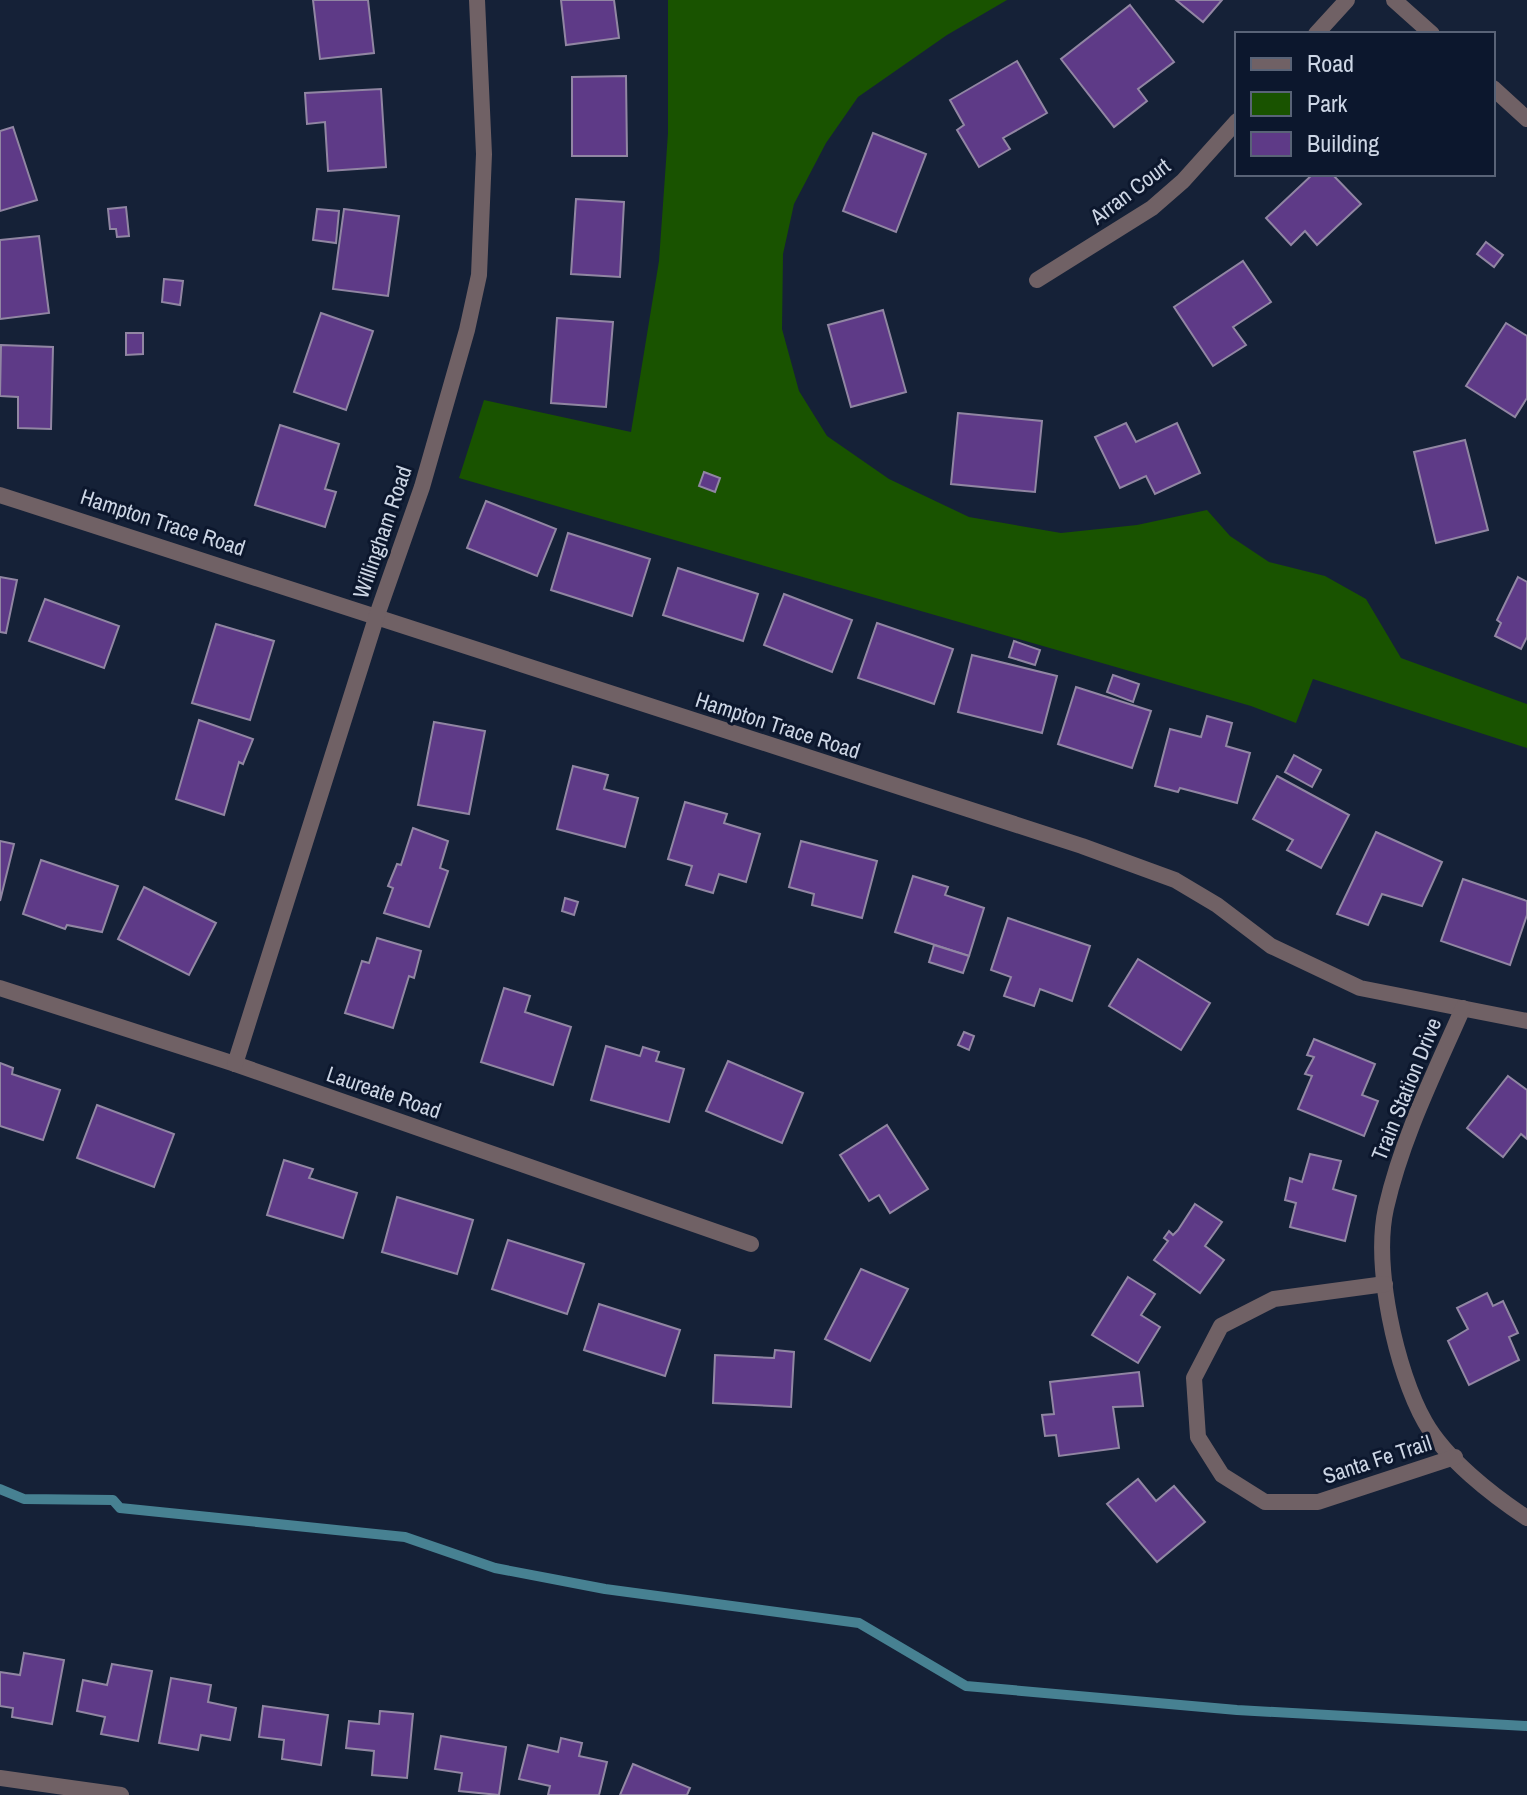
<svg xmlns="http://www.w3.org/2000/svg" width="1527" height="1795" viewBox="0 0 1527 1795" font-family="'Archivo Narrow',sans-serif">
	<style>
		.green { fill: #195300 }
		.lines { fill: none; stroke-linecap: round; stroke-linejoin: round }
		.stream { stroke: #478192; stroke-width: 10 }
		.building { fill: #5e3a87; stroke: #9186a3; stroke-width: 2 }
		.minor { stroke: #706165; stroke-width: 16 }
		.labels { text-anchor: middle; dominant-baseline: central; stroke-width: 6; stroke-linejoin: round; paint-order: stroke }
		.street-label { font-size: 22px; fill: #cdd6e5; stroke: #0c172d }
	</style>
	<rect width="100%" height="100%" fill="#152137"/>
	<!-- green -->
	<path class="green" d="M668,0h339l-60,35 -89,62 -32,46 -32,61 -11,50 -1,75 17,62 28,45 62,43 80,38 92,16 76,-8 70,-15 23,26 39,26 56,14 41,23 35,59 126,46v44l-214,-69 -17,44 -45,-17 -792,-228 25,-78 147,32 28,-171 9,-128z"/>
	<g class="lines">
		<!-- stream -->
		<path class="stream" d="M0,1489l24,10 89,1 7,8 285,29 90,31 110,21 254,34 107,63 271,24 290,16"/>
	</g>
	<!-- building -->
	<g class="building">
		<path d="M313,0h55l6,53 -54,6z"/>
		<path d="M561,0h53l5,38 -53,7z"/>
		<path d="M1176,0h46l-19,22z"/>
		<path d="M1130,5l44,57 -36,27 9,12 -33,26 -53,-68z"/>
		<path d="M1017,61l30,52 -44,25 7,11 -31,18 -22,-37 7,-5 -14,-25z"/>
		<path d="M626,76l1,80h-55v-79z"/>
		<path d="M381,89l5,78 -58,4 -3,-49 -18,2 -2,-31z"/>
		<path d="M13,127l24,73 -37,11v-80z"/>
		<path d="M873,133l53,21 -30,78 -53,-21z"/>
		<path d="M1313,174h19l29,30 -44,41 -12,-14 -14,14 -25,-27z"/>
		<path d="M576,199l48,3 -4,75 -49,-3z"/>
		<path d="M126,207l3,29 -12,1 -1,-8h-6l-2,-20z"/>
		<path d="M317,209l22,2 -3,32 -23,-3z"/>
		<path d="M344,209l55,7 -11,80 -55,-7z"/>
		<path d="M39,236l10,77 -49,6v-79z"/>
		<path d="M1486,242l17,13 -9,12 -17,-13z"/>
		<path d="M1243,261l28,41 -38,25 13,18 -33,21 -39,-59z"/>
		<path d="M164,279l19,2 -3,24 -18,-3z"/>
		<path d="M883,310l23,82 -55,15 -23,-82z"/>
		<path d="M321,313l52,18 -27,79 -52,-18z"/>
		<path d="M557,318l56,4 -7,85 -55,-4z"/>
		<path d="M1506,323l21,13v62l-12,19 -49,-31z"/>
		<path d="M126,333h17v21l-17,1z"/>
		<path d="M1,345l52,2 -2,82 -33,-1v-31l-18,-1z"/>
		<path d="M958,413l84,8 -7,71 -84,-8z"/>
		<path d="M1126,423l10,19 41,-19 23,50 -45,21 -9,-18 -26,12 -25,-51z"/>
		<path d="M280,425l59,19 -14,45 11,3 -11,35 -70,-22z"/>
		<path d="M1465,440l23,90 -52,13 -22,-91z"/>
		<path d="M704,472l16,6 -5,14 -16,-6z"/>
		<path d="M486,501l70,28 -19,47 -70,-28z"/>
		<path d="M568,533l82,26 -18,57 -81,-26z"/>
		<path d="M678,568l80,26 -15,47 -80,-26z"/>
		<path d="M0,577l17,3 -11,53 -6,-1z"/>
		<path d="M1518,577l9,5v55l-6,12 -26,-13 6,-13 -4,-3z"/>
		<path d="M784,594l68,26 -20,52 -68,-27z"/>
		<path d="M45,599l74,27 -15,42 -75,-27z"/>
		<path d="M877,623l76,26 -19,55 -76,-26z"/>
		<path d="M216,624l58,17 -24,79 -58,-17z"/>
		<path d="M1014,641l26,9 -5,15 -26,-8z"/>
		<path d="M972,655l85,21 -15,57 -84,-21z"/>
		<path d="M1113,675l26,9 -6,18 -26,-10z"/>
		<path d="M1076,687l75,24 -19,57 -74,-24z"/>
		<path d="M1207,716l25,7 -6,23 24,7 -13,50 -57,-15 -2,4 -23,-6 15,-57 31,8z"/>
		<path d="M199,720l54,19 -10,25 -4,-2 -15,53 -48,-16z"/>
		<path d="M434,722l51,9 -16,83 -51,-9z"/>
		<path d="M1294,755l27,15 -9,17 -27,-15z"/>
		<path d="M573,766l35,9 -4,14 34,9 -13,49 -68,-18z"/>
		<path d="M1277,776l72,39 -28,53 -34,-18 6,-10 -40,-21z"/>
		<path d="M685,802l42,12 -3,9 36,11 -14,48 -27,-8 -6,19 -27,-8 6,-19 -24,-7z"/>
		<path d="M413,828l35,13 -8,27 8,3 -19,56 -45,-14 9,-25 -5,-2 9,-22 4,1z"/>
		<path d="M1376,832l66,30 -20,44 -40,-12 -14,31 -31,-11z"/>
		<path d="M0,841l14,3 -14,57z"/>
		<path d="M801,841l76,20 -15,57 -50,-13 2,-11 -25,-7z"/>
		<path d="M41,860l77,26 -16,46 -35,-7 -2,4 -42,-15z"/>
		<path d="M913,876l35,11 -3,8 39,13 -15,48 -74,-24z"/>
		<path d="M1463,879l64,22v14l-17,50 -69,-24z"/>
		<path d="M144,887l72,36 -27,52 -71,-36z"/>
		<path d="M565,898l13,4 -4,13 -12,-4z"/>
		<path d="M1008,918l82,28 -18,55 -32,-12 -6,17 -30,-10 7,-19 -20,-7z"/>
		<path d="M377,938l44,13 -7,27 -5,-2 -16,52 -48,-15 17,-52 7,2z"/>
		<path d="M934,945l35,11 -6,17 -34,-11z"/>
		<path d="M1138,959l72,44 -29,47 -72,-44z"/>
		<path d="M504,988l26,8 -5,16 46,15 -18,58 -72,-23z"/>
		<path d="M964,1032l10,4 -5,14 -11,-5z"/>
		<path d="M1314,1039l61,25 -13,31 16,6 -14,35 -66,-27 14,-33 -7,-2 9,-17 -7,-2z"/>
		<path d="M606,1046l34,10 3,-9 16,5 -3,9 28,8 -15,53 -78,-22z"/>
		<path d="M728,1061l75,32 -21,50 -76,-32z"/>
		<path d="M0,1063l13,5 -1,6 48,16 -17,50 -43,-14z"/>
		<path d="M1508,1076l19,14v49l-6,-5 -18,23 -36,-29z"/>
		<path d="M97,1105l77,29 -20,53 -77,-29z"/>
		<path d="M887,1125l41,64 -38,24 -11,-18 -10,6 -29,-46z"/>
		<path d="M1310,1154l31,7 -8,28 23,7 -11,45 -55,-14 6,-24 -11,-3 5,-22 12,4z"/>
		<path d="M284,1160l29,9 -4,9 48,15 -14,45 -76,-23z"/>
		<path d="M397,1197l76,23 -16,54 -75,-22z"/>
		<path d="M1195,1204l27,18 -17,24 19,14 -24,33 -46,-33 14,-19 -4,-3 5,-7 4,4 5,-5z"/>
		<path d="M508,1240l76,24 -17,50 -75,-25z"/>
		<path d="M861,1269l47,20 -38,72 -45,-22z"/>
		<path d="M1128,1277l27,17 -14,21 19,12 -22,36 -46,-28z"/>
		<path d="M1487,1293l6,13 10,-5 15,32 -9,4 10,23 -50,25 -21,-44 20,-12 -11,-21z"/>
		<path d="M599,1304l81,26 -15,46 -81,-26z"/>
		<path d="M775,1350l19,2 -3,55 -78,-4 2,-48 59,3z"/>
		<path d="M1139,1372l4,34 -30,1 6,41 -60,8 -3,-21 -11,1 -3,-21 12,-1 -4,-32z"/>
		<path d="M1138,1479l18,22 18,-15 31,36 -48,40 -50,-58z"/>
		<path d="M24,1653l40,7 -12,64 -40,-7 1,-9 -13,-2v-34l20,3z"/>
		<path d="M112,1664l40,7 -14,70 -37,-7 4,-17 -28,-6 6,-31 24,5z"/>
		<path d="M171,1678l40,7 -3,17 28,6 -6,32 -29,-5 -3,15 -39,-7z"/>
		<path d="M263,1706l65,9 -7,50 -39,-6 2,-19 -25,-3z"/>
		<path d="M380,1711l33,3 -6,64 -35,-3 2,-24 -28,-3 3,-27 30,3z"/>
		<path d="M441,1736l65,11 -7,48 -40,-4 3,-18 -27,-4z"/>
		<path d="M561,1738l21,5 -3,13 28,6 -8,33h-51l2,-9 -31,-7 9,-34 30,7z"/>
		<path d="M633,1764l57,24 -3,7h-67z"/>
	</g>
	<g class="lines">
		<!-- minor -->
		<g class="minor">
			<path d="M1394,0l38,34"/>
			<path d="M1316,34l31,-34"/>
			<path d="M1493,88l34,31"/>
			<path d="M1037,280l115,-72 31,-27 54,-60"/>
			<path d="M0,495l1082,351 93,34 42,25 54,41 89,42 167,33"/>
			<path d="M0,988l235,76 516,180"/>
			<path d="M1463,1008c-29,66 -61,130 -77,200 -13,58 10,163 39,214 21,37 67,73 102,96"/>
			<path d="M235,1064l142,-449 45,-128 45,-157 12,-55 5,-121 -7,-154"/>
			<path d="M1385,1284l-111,15 -53,27 -27,52 4,59 24,38 43,27h53l137,-45"/>
			<path d="M0,1778l121,17"/>
		</g>
	</g>
	<g class="labels">
		<!-- street labels -->
		<g class="street-label">
			<text transform="translate(1130 191) rotate(-37)">Arran Court</text>
			<text transform="translate(163 522) rotate(18)">Hampton Trace Road</text>
			<text transform="translate(382 532) rotate(-71)">Willingham Road</text>
			<text transform="translate(778 725) rotate(18)">Hampton Trace Road</text>
			<text transform="translate(1406 1089) rotate(-68)">Train Station Drive</text>
			<text transform="translate(384 1092) rotate(19)">Laureate Road</text>
			<text transform="translate(1377 1459) rotate(-18)">Santa Fe Trail</text>
		</g>
	</g>
	<!-- legend -->
	<rect x="1235" y="32" width="260" height="144" fill="#0c172d" stroke="#596377" stroke-width="2"/>
	<rect x="1251" y="58" width="40" height="12" fill="#706165" stroke="#596377" stroke-width="2"/>
	<text x="1307" y="72" font-size="24" fill="#cdd6e5">Road</text>
	<rect x="1251" y="92" width="40" height="24" fill="#195300" stroke="#596377" stroke-width="2"/>
	<text x="1307" y="112" font-size="24" fill="#cdd6e5">Park</text>
	<rect x="1251" y="132" width="40" height="24" fill="#5e3a87" stroke="#596377" stroke-width="2"/>
	<text x="1307" y="152" font-size="24" fill="#cdd6e5">Building</text>
</svg>
